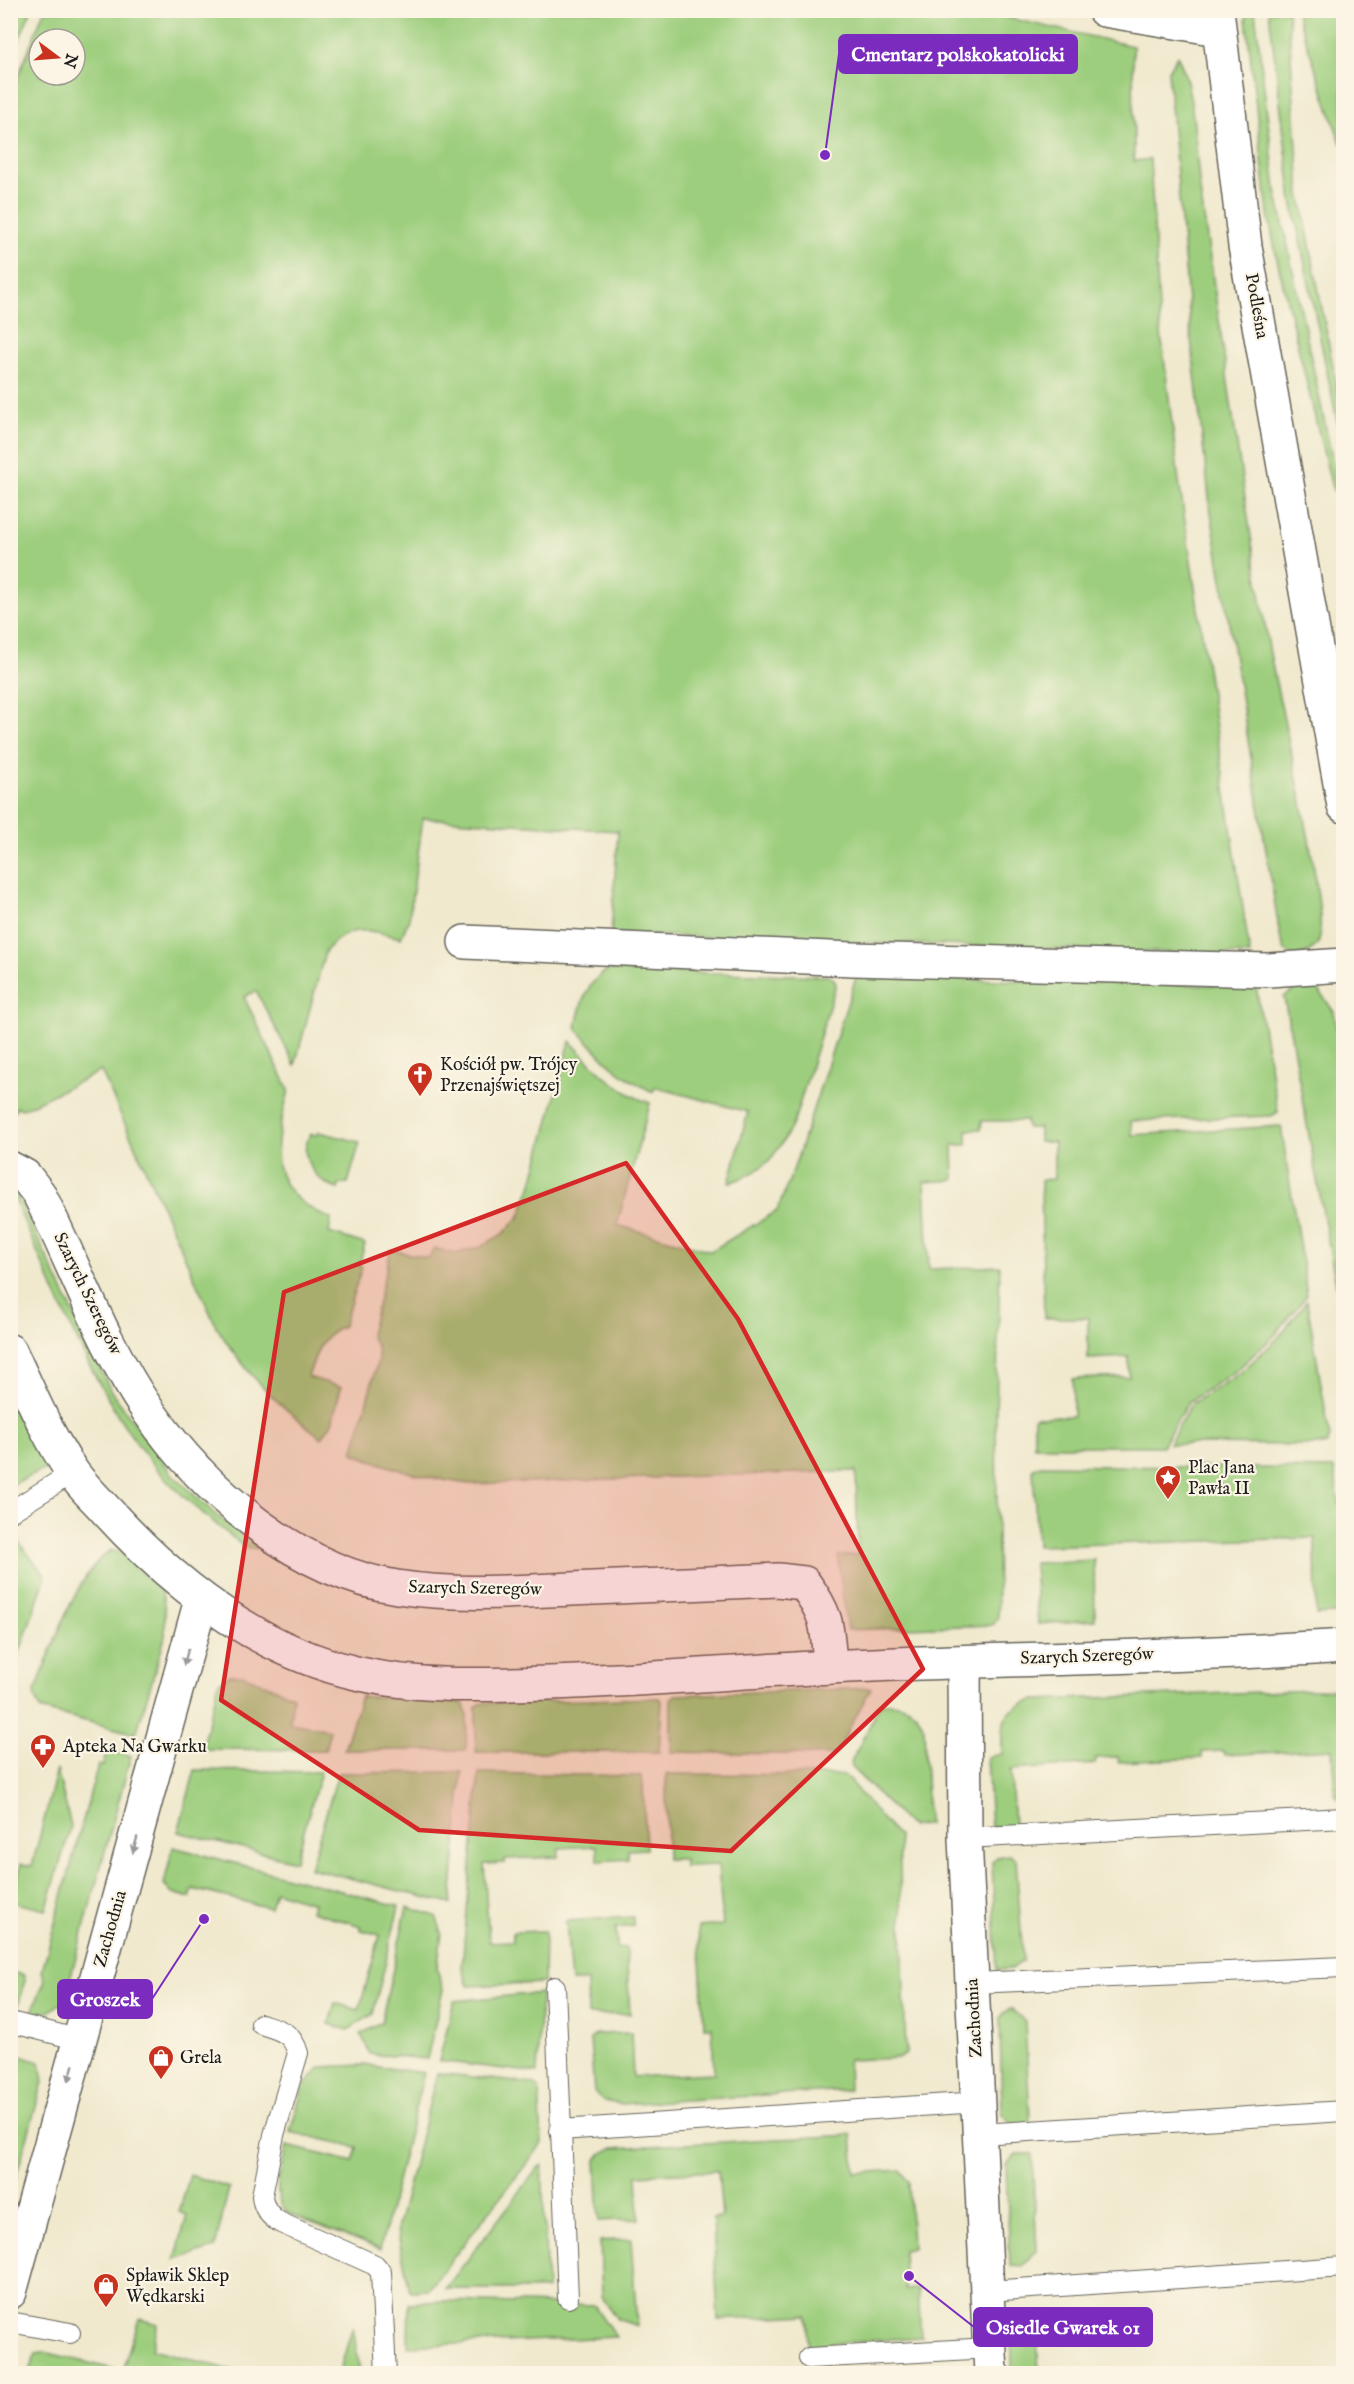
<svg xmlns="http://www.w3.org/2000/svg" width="1354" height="2384" viewBox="0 0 1354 2384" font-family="'IM FELL English',serif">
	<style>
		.green { fill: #9dce7d; stroke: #5c754c; stroke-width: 1.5; fill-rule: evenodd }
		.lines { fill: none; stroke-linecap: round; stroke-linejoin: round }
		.lane-casing { stroke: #66645a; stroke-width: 22 }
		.street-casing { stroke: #66645a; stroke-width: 36 }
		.secondary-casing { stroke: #66645a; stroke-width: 36 }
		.lane { stroke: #fff; stroke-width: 20 }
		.street { stroke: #fff; stroke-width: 33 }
		.secondary { stroke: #fff; stroke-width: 33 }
		.oneway { fill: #999 }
		.marked { fill: #d62828; fill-opacity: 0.2; stroke: #d62828; stroke-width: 4.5; stroke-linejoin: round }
		.labels { text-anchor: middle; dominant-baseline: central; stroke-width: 4.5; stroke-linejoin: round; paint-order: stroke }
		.street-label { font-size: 18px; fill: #1c1c1c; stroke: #fcf5e5 }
		.poi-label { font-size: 18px; fill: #1c1c1c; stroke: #fcf5e5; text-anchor: start }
		.leader { fill: none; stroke: #7b2cbf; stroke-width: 2 }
		.callout-dot { fill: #7b2cbf; stroke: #fcf5e5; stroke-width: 2 }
		.callout { fill: #7b2cbf; stroke: #7b2cbf; stroke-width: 2 }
		.callout-label { font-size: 20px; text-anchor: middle; font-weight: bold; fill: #fff }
	</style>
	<rect width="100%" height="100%" fill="#fcf5e5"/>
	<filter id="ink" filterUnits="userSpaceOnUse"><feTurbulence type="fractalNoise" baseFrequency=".0167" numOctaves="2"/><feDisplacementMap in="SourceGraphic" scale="12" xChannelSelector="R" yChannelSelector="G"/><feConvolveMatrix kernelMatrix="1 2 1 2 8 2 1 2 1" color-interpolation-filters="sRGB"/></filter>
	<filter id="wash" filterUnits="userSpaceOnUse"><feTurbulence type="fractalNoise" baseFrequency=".008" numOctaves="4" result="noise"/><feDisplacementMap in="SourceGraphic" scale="24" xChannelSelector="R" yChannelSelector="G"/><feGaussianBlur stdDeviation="1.35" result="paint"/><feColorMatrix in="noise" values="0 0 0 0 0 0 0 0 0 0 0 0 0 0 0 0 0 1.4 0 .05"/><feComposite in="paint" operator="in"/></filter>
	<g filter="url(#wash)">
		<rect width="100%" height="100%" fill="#f0e9ce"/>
		<!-- green -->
		<g class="green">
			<path d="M11,10l20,1 -20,47 -1,-47z"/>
			<path d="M974,10l159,36 1,115 16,-2 10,166 19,156 71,474 -639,-21 7,-103 -195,-13 -14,101 -8,19c-32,-8 -52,-16 -76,14l-30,113 -39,-74 -12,6 45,93c-16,61 -26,99 42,129l-2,14 36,11 -6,21 3,2 -19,59c-22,8 -28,30 -35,51l33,10 -9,36 -10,15c-46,-34 -76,-64 -106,-112l-115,-255 -78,38 -6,-2 -6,9 -1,-1019 34,-86zM39,39h36v36h-36z"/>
			<path d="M1249,11h6l21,179 65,311 -9,-13 -55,-229 -9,-45 -22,-196z"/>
			<path d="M1269,11h19l12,182 43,226v31l-51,-249z"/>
			<path d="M1296,11h47v133h-2z"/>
			<path d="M1177,56c19,32 18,102 24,141 23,154 43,308 70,462 8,43 61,258 47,284 -5,8 -15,11 -23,14l-10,-6 -5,-15 -70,-430 -18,-158 -24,-277z"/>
			<path d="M608,970l221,6 5,3 2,5 -42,138c-18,34 -28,49 -65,61l19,-71 -93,-25 -2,5c-37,-18 -50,-33 -77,-64 4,-23 10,-46 32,-58z"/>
			<path d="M856,977l400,9 22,126 -7,4 -140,5 1,14 149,-9 26,169 -33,41 -38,35 -48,31 -26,44h-128v-29l39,-1v-37l56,-2v-20l-41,2v-41h-44l-3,-138 13,-1v-37h-15v-14h-12l-1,-7h-44l-1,8 -14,1v15h-14l1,35 -29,2 4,87 71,-3 -4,150 2,203 -6,6 -145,5 -9,-74 20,-1 -2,-84 -386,13c-42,-5 -78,-15 -117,-31l25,-93 -1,-13 -7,-12 21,-85 38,8 5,-10 20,6 27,-7 23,-14 16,-17 11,-29 39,-146c24,25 46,51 80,62l-33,122 94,26 66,-40 17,-43z"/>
			<path d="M1297,988l21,1 16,23 9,60v252l-59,-327z"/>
			<path d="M319,1132l41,10 -12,41 -8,1 -2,5c-21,-5 -43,-35 -27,-55l7,1z"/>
			<path d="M10,1180l101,211 61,83 44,41 42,33 -10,1c-28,-21 -56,-43 -80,-68 -71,-74 -115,-196 -157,-289z"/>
			<path d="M1307,1301l23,137 -3,7 -158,-1 22,-40 48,-30 38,-35z"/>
			<path d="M10,1395l38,73 -37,17h-1z"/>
			<path d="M1045,1465l289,4 10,65 -1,79 -27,2 -1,-77 -278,8 -4,-78z"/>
			<path d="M11,1533l35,43 -31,89 -5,-8z"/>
			<path d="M111,1550l11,3 40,39 3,19v26l-29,97 -96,-25 -6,-14c16,-40 41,-122 77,-145z"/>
			<path d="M1094,1560l1,60 -57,4 -4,-61z"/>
			<path d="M230,1675h13l50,21 -3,27 40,7 -5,20 -124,-1 18,-67z"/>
			<path d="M871,1688l-36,67 -164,-3v-53l4,-4z"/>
			<path d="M1343,1689v115l-8,-9 -3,-46 -107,6 -1,-4 -22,1v6l-83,4 -1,-5 -22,1 -1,6 -84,6 3,58 -23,-1 -4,-70 15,-3c-1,-32 0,-45 33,-54z"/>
			<path d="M361,1696l102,7 4,11 -1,36h-122z"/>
			<path d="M660,1698l2,3 -3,51h-183v-45l6,-4z"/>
			<path d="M881,1703c21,-1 35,4 43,25l4,97 -18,1 -57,-57 -2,-7z"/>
			<path d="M107,1749l24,7 -67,245 -14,10 -19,3 14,-34 -3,-9 56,-206 5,1z"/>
			<path d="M57,1770l14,56 -25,84 -34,-8 9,-38 11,2z"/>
			<path d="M195,1770l126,2 -26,89 -117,-29z"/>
			<path d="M462,1772l-11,132 -141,-36 28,-95z"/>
			<path d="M479,1773l162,3 2,7 3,66 -18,1v9l-30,2 -1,-15 -38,2 -1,9 -53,2v4l-21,1 5,78 24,-1v-9l32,-1 -1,52 -76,3 -6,-18z"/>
			<path d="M666,1774l178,1c19,21 35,42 55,62l7,217 -7,4 -51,2 1,30 -230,14 -15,-3 -10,-9 -4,-53 6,-5 35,-1 2,44 81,-4 -2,-46h-8l-6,-100 25,-2 -5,-60 -34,1v-7h-17z"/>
			<path d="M173,1847l226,59 -26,108 -25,16 -19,-6 6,-21 24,7 21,-75 -19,-5v-4l-50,-15 2,-8 -38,-12 -5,17 -77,-19 -3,9 -20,-6 -6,-8z"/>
			<path d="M1010,1855l6,4 7,102 -12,8 -14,1 -5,-108 5,-5z"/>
			<path d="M407,1907l29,9 6,17 -5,36 6,20 -16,70 -57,-5 -9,-20 20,-11z"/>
			<path d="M633,1917v9l-17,2 1,20h9l4,66 -42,1 -1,-34 -16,1 -5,-61z"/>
			<path d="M11,1972l13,3 1,5 -8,30 -6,-1z"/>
			<path d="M541,1993l-4,80 -98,-12 15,-60z"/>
			<path d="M1011,2009l14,12 5,99 -6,6 -12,-2 -10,-10 -2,-96 3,-5z"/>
			<path d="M11,2053l29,9 3,20 -32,112z"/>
			<path d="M364,2065l60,8 -44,176 -91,-35c-21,-18 -7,-45 -2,-68l66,16 4,-15 -67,-15 13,-45 18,-20z"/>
			<path d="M437,2073l96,11 6,4 3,56 -114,146 -18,1 -13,-61z"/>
			<path d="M852,2135l3,38 46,-3 8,12 3,66 -9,2 2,39h13l3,48 -112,8 -2,-30 -89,5 -5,-102 9,-1 -4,-46 -81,4 2,44 -40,2 -3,-61 6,-7 11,-5z"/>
			<path d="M1016,2154h16l5,96 -14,16 -13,-1 -4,-100z"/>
			<path d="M542,2165l5,124h-102l93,-121z"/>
			<path d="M190,2175l39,13 -14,60 -40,12 12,-45 -8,-3z"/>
			<path d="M631,2239l6,87 -20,-7 -15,-22 -2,-56z"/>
			<path d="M446,2301l148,4 22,32 -208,9 1,-43z"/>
			<path d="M1036,2313l3,60h-27l-1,-56z"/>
			<path d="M139,2319l19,5 -6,25 91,24h-215l8,-20 8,-1 78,19z"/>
			<path d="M353,2326l7,47h-21z"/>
			<path d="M916,2367l5,2v4h-111z"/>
		</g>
	</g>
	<g filter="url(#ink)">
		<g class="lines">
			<defs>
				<g id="lane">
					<path d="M10,1512l62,-39"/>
					<path d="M965,1838l379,-20"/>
					<path d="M973,1983l371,-16"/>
					<path d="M555,1987l13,311"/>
					<path d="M10,2022l70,18"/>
					<path d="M261,2024c19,6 31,8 37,29l-24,82 -12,61c1,12 8,21 19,27l94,42 6,7 5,102"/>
					<path d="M560,2130l419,-28"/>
					<path d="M980,2134l364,-23"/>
					<path d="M988,2291l356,-24"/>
					<path d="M10,2322l60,11"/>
					<path d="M809,2358l181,-10"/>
				</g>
				<g id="street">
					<path d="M1104,10l114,19"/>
					<path d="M465,942l388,17 415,11 76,-5"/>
					<path d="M10,1168l15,8 14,18c36,72 64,152 110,218 56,80 149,160 248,175 57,9 116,5 174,2 69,-3 138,-6 207,-9l26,3c25,34 23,43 26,84"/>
					<path d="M10,1351c19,40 36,82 61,119 9,14 23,27 34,39 68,75 151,141 251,164 63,15 129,12 193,10 94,-3 188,-11 282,-16 171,-9 342,-9 513,-21"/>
					<path d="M964,1662l1,176 26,536"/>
					<path d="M10,2292l191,-692"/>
				</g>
				<path id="secondary" d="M1217,10l28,236 99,560"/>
			</defs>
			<!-- lane casing -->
			<use href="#lane" class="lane-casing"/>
			<!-- street casing -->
			<use href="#street" class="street-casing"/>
			<!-- secondary casing -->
			<use href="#secondary" class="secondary-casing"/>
			<!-- lane -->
			<use href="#lane" class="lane"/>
			<!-- street -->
			<use href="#street" class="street"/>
			<!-- secondary -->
			<use href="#secondary" class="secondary"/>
		</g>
		<!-- one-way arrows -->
		<defs><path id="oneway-solid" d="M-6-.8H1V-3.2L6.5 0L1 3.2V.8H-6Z" transform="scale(1.5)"/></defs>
		<g class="oneway">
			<use href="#oneway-solid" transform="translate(186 1657) rotate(105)"/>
			<use href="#oneway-solid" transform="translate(135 1845) rotate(106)"/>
			<use href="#oneway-solid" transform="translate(71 2073) rotate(106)"/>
		</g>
	</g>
	<!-- marked area -->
	<path class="marked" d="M626,1163l112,156 185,350 -192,182 -312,-21 -198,-130 63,-408z"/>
	<!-- icons -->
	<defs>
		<symbol id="church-pin" viewBox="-11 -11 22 30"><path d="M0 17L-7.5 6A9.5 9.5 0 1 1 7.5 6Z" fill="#c8321e" stroke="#fcf5e5"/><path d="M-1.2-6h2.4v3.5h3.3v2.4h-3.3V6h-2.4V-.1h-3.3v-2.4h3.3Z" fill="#fff"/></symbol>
		<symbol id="sight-pin" viewBox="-11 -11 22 30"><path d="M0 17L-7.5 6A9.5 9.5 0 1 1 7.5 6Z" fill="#c8321e" stroke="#fcf5e5"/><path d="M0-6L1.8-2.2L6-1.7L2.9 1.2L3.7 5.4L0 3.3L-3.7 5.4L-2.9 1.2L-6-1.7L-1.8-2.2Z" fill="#fff"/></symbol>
		<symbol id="pharmacy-pin" viewBox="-11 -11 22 30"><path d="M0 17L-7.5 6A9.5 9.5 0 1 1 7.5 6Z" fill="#c8321e" stroke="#fcf5e5"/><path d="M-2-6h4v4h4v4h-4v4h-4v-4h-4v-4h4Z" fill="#fff"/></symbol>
		<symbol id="shop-pin" viewBox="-11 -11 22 30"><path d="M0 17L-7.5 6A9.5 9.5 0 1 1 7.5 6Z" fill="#c8321e" stroke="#fcf5e5"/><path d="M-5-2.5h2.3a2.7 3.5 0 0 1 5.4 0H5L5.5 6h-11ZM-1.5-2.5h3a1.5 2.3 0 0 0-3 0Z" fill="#fff"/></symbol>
	</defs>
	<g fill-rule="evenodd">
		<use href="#church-pin" x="405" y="1060" width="30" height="40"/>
		<use href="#sight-pin" x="1153" y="1463" width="30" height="40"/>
		<use href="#pharmacy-pin" x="28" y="1732" width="30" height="40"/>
		<use href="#shop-pin" x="146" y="2043" width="30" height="40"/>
		<use href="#shop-pin" x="91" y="2271" width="30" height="40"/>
	</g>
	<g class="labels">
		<!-- street labels -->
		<g class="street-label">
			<text transform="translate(1256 306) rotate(80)">Podleśna</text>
			<text transform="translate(87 1294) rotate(64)">Szarych Szeregów</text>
			<text transform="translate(475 1589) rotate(1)">Szarych Szeregów</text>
			<text transform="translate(1087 1657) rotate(-2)">Szarych Szeregów</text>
			<text transform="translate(111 1929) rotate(-74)">Zachodnia</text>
			<text transform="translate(975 2018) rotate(-93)">Zachodnia</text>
		</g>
		<!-- poi labels -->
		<g class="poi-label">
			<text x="440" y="1065">Kościół pw. Trójcy<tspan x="440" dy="21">Przenajświętszej</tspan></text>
			<text x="1188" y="1468">Plac Jana<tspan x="1188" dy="21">Pawła II</tspan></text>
			<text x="63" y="1747">Apteka Na Gwarku</text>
			<text x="180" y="2058">Grela</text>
			<text x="126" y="2276">Spławik Sklep<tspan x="126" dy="21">Wędkarski</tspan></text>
		</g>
	</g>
	<!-- callouts -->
	<path class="leader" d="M825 155L839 54M204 1919L152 1999M909 2276L974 2327"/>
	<g class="callout-dot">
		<circle cx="825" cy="155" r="6"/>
		<circle cx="204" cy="1919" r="6"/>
		<circle cx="909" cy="2276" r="6"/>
	</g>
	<g class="callout">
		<rect x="839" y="35" width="238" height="38" rx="6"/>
		<rect x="58" y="1980" width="94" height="38" rx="6"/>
		<rect x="974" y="2308" width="178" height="38" rx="6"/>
	</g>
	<g class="callout-label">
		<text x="958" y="61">Cmentarz polskokatolicki</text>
		<text x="105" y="2006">Groszek</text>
		<text x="1063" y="2334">Osiedle Gwarek 01</text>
	</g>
	<!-- margin -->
	<rect width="1354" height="2384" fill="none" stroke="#fcf5e5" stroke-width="36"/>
	<!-- north arrow -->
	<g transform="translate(57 57) rotate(106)"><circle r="28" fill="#fcf5e5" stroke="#a29e95" stroke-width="1.5"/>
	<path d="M0-4.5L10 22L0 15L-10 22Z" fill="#c8321e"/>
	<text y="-9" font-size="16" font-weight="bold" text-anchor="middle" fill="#1c1c1c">N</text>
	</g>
</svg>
